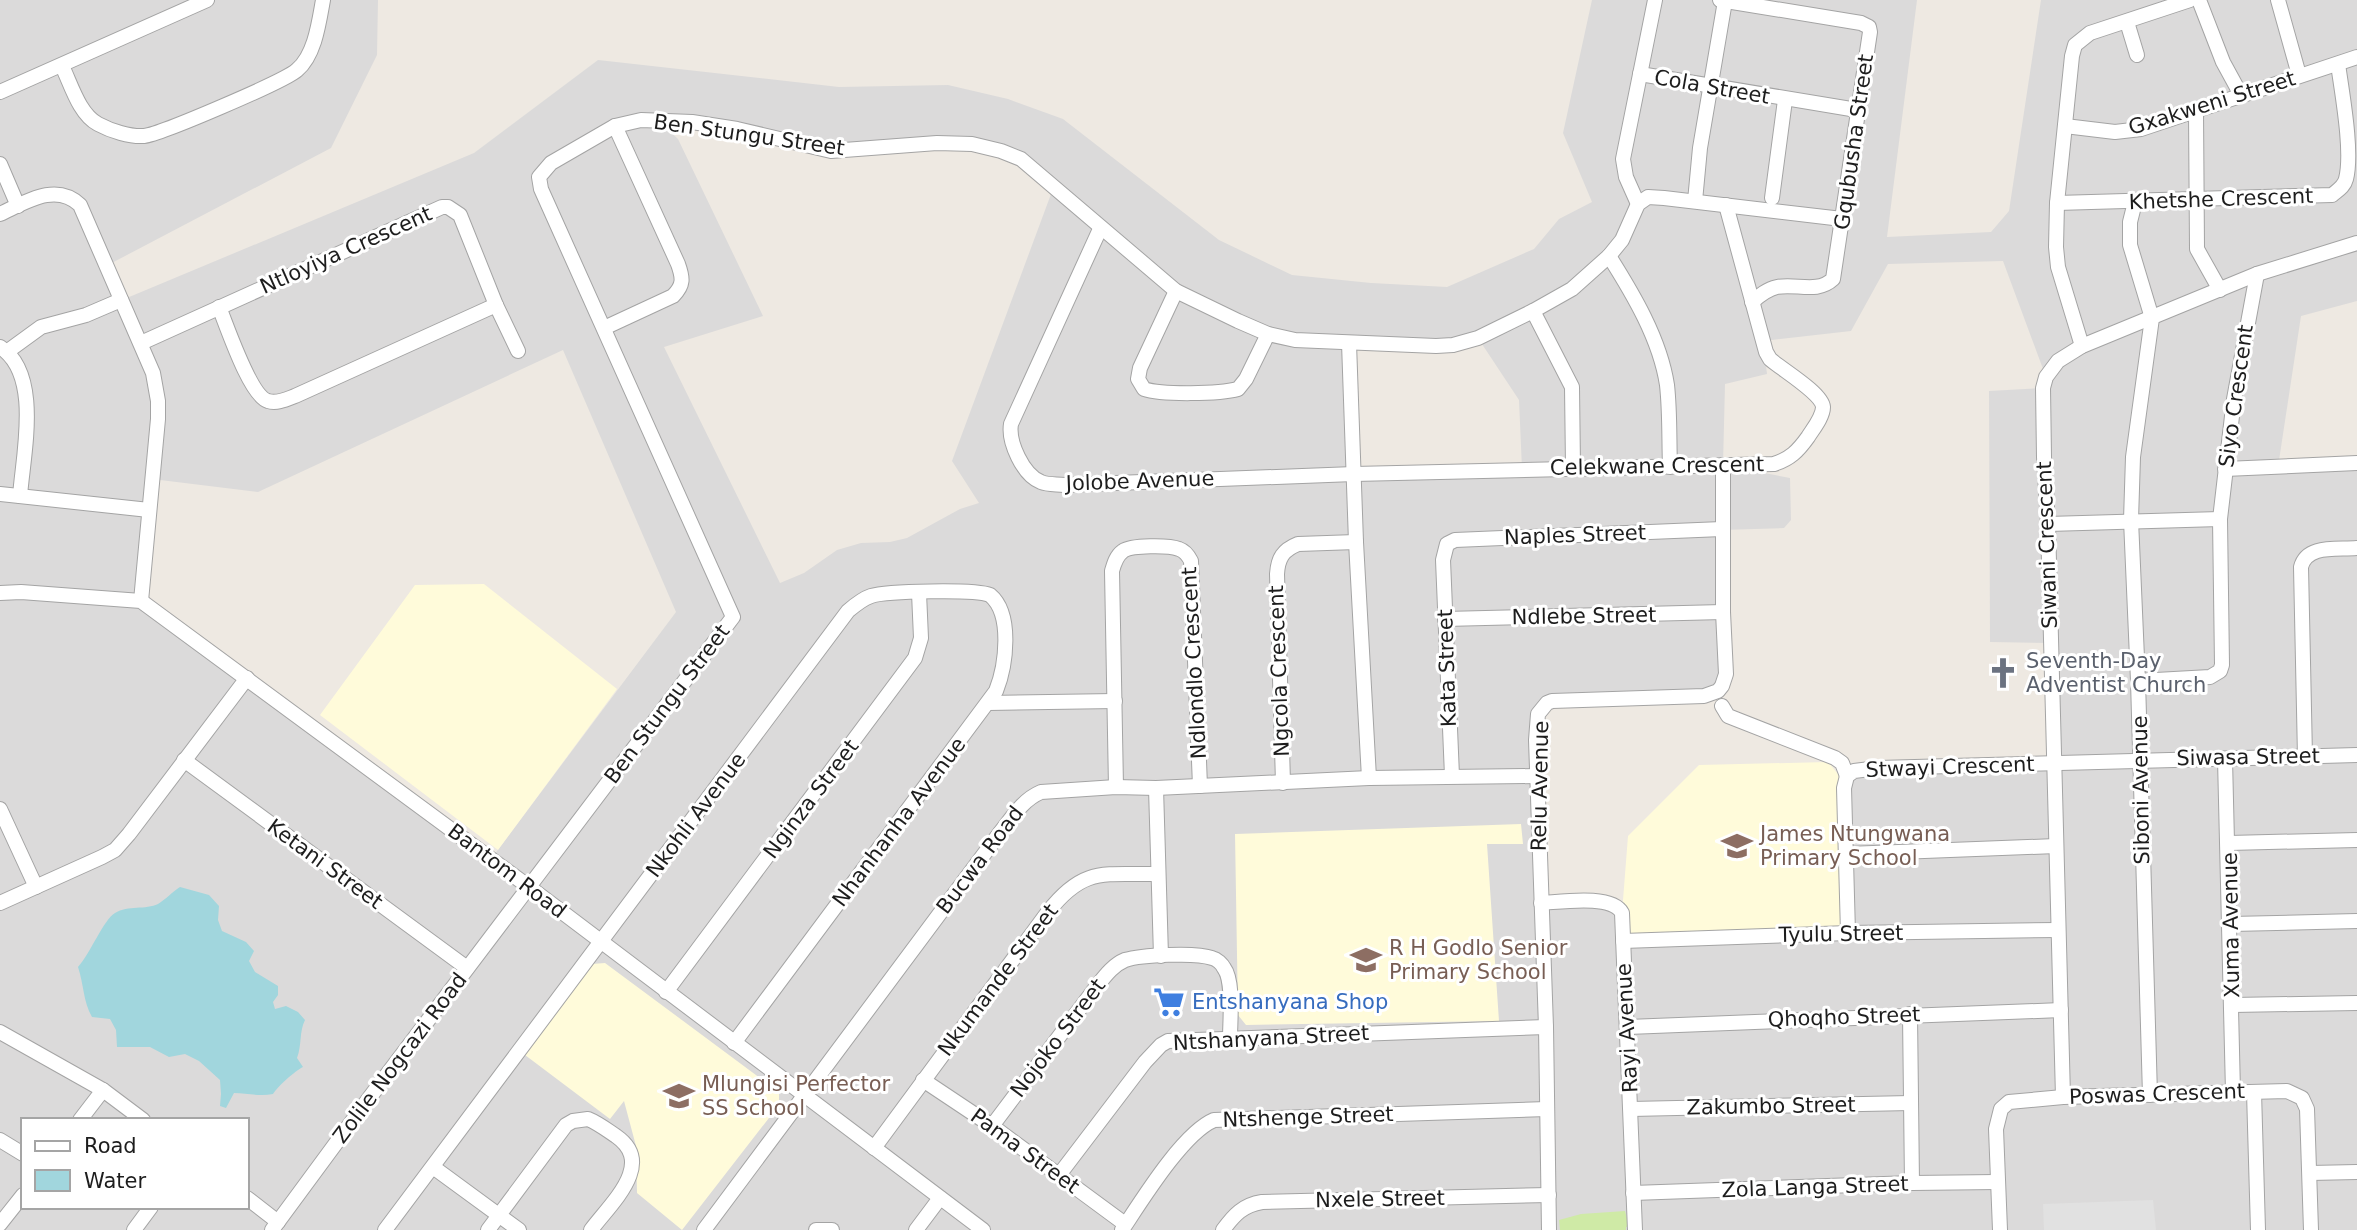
<svg xmlns="http://www.w3.org/2000/svg" width="2357" height="1230" viewBox="0 0 2357 1230" font-family="'DejaVu Sans',sans-serif">
	<style>
		.residential { fill: #dbdada; fill-rule: evenodd }
		.education { fill: #fffbda }
		.grass { fill: #cfeaa6 }
		.parking { fill: #e1e1e1 }
		.water { fill: #a1d6dd }
		.lines { fill: none; stroke-linecap: round; stroke-linejoin: round }
		.minor-casing { stroke: #a4a4a4; stroke-width: 16 }
		.minor { stroke: #fff; stroke-width: 14 }
		.labels { text-anchor: middle; dominant-baseline: central; stroke-width: 6; stroke-linejoin: round; paint-order: stroke }
		.street-label { font-size: 21px; fill: #1d1d1d; stroke: #fff }
		.worship-label { font-size: 21px; fill: #5b616d; stroke: #fff; text-anchor: start }
		.education-label { font-size: 21px; fill: #785e54; stroke: #fff; text-anchor: start }
		.shop-label { font-size: 21px; fill: #366cbe; stroke: #fff; text-anchor: start }
	</style>
	<rect width="100%" height="100%" fill="#eee9e2"/>
	<!-- residential -->
	<path class="residential" d="M0,0h378l-1,55 -46,93 -225,118 16,34 352,-147 124,-93 241,27 109,-2 60,14 55,20 156,121 73,35 79,8 76,4 87,-38 25,-30 33,-17 -29,-69 29,-133h325l-30,237 104,-5 18,-21 32,-211h316v301l-56,15 -23,151 79,-3v766h-2357zM659,121l198,29 115,-6 58,22 24,20 -102,275 27,42 -19,6 -53,29 -17,4 -29,1 -24,7 -33,23 -24,10 -116,-236 99,-31 -85,-177zM2003,261l43,116 -3,11 -54,3 1,251 61,1 3,121 -204,10 -230,135 -79,-6 1,-196 176,-16 5,-79 -1,-82 62,-2 7,-8 -1,-42 -67,-13 2,-81 42,-10 -4,-33 88,-10 37,-67zM1478,338l41,62 3,69 -167,5 -5,-131zM563,350l113,262 -185,247 -350,-258 11,-122 106,13zM23,1120h224v87h-224z"/>
	<!-- education -->
	<g class="education">
		<path d="M484,584l133,105 -119,161 -178,-135 95,-130z"/>
		<path d="M1828,762l10,12 6,14 4,145 -225,8 -1,-28 6,-77 71,-71z"/>
		<path d="M1521,824l2,20h-36l12,177 -253,4 -8,-10 -3,-181z"/>
		<path d="M605,963l174,129v13l-97,125 -45,-37 -1,-47 -12,-45 -14,18 -85,-64 67,-91z"/>
	</g>
	<!-- grass -->
	<path class="grass" d="M1625,1211l4,16h-3v3h-66l-1,-10 22,-6z"/>
	<!-- parking -->
	<path class="parking" d="M2153,1200l3,30h-112l-1,-26z"/>
	<!-- water -->
	<path class="water" d="M180,887l29,8 10,11 -1,14 4,11 24,11 8,9 -5,10 6,11 23,14v9l-5,7 2,7 11,-3 12,6 7,8c-6,12 -3,25 -8,38l6,9c-8,4 -25,19 -30,27 -13,3 -26,-1 -39,-1l-8,15 -6,-2 1,-12 -1,-14 -21,-19 -14,-7 -16,3 -19,-10h-33l-1,-17 -6,-11 -18,-2c-9,-16 -8,-32 -14,-50 12,-13 26,-48 37,-54 13,-8 31,-3 43,-9 7,-4 14,-12 22,-17z"/>
	<g class="lines">
		<defs>
			<g id="minor">
				<path d="M1720,0l141,23 8,4 1,5 -37,247c-16,15 -37,4 -56,8 -10,2 -18,9 -25,15"/>
				<path d="M2199,0l24,62 18,33"/>
				<path d="M2278,0l21,75"/>
				<path d="M2127,22l10,33"/>
				<path d="M62,66c9,18 17,48 36,58 13,7 32,13 46,12 17,-2 141,-55 153,-66 18,-15 22,-48 26,-70"/>
				<path d="M1640,74l217,36"/>
				<path d="M0,92l207,-92"/>
				<path d="M2196,111l1,138 23,41"/>
				<path d="M2065,126l50,6 26,-3 216,-72"/>
				<path d="M0,164l18,42"/>
				<path d="M1772,198l13,-98"/>
				<path d="M1695,201l5,-53 25,-147"/>
				<path d="M2135,202l-5,20v23l22,73 -19,139 -2,63 7,161 12,414"/>
				<path d="M2057,203l275,-8c6,-5 12,-8 14,-16 7,-27 -4,-86 -8,-115"/>
				<path d="M1638,204l-12,-27 -3,-18 32,-159"/>
				<path d="M0,214c26,-12 56,-32 80,-9l73,168 5,28v18l-17,182"/>
				<path d="M1100,229l-89,195c-3,18 12,51 30,58 7,3 16,2 23,3l290,-11 420,-10c16,-5 24,-13 34,-27 5,-8 15,-20 15,-30 -1,-14 -42,-38 -53,-48l-4,-7 -40,-147"/>
				<path d="M1609,256c24,38 51,83 58,129 3,27 2,54 3,82"/>
				<path d="M1176,291l-36,77 -2,11 6,10c17,6 76,5 94,0l8,-10 22,-45"/>
				<path d="M219,307c8,19 31,89 49,94 9,3 19,-2 27,-5l201,-91"/>
				<path d="M1533,311l39,76 1,80"/>
				<path d="M604,328l69,-32c11,-11 10,-18 5,-32l-63,-138"/>
				<path d="M141,343l301,-136h6l12,8 36,90 22,46"/>
				<path d="M1349,343l7,199 13,236"/>
				<path d="M2082,346l-24,-79 -2,-20 1,-44 15,-147 3,-11 15,-12 100,-33"/>
				<path d="M0,347c42,27 23,107 20,149"/>
				<path d="M8,351l33,-24 45,-12 35,-15"/>
				<path d="M2225,469l132,-6"/>
				<path d="M0,494l149,16"/>
				<path d="M2048,524l172,-5"/>
				<path d="M0,593l21,-1 120,9 388,286 454,343"/>
				<path d="M1445,619l278,-7"/>
				<path d="M2138,681l72,-4 10,-6 2,-6 -2,-146 14,-120 23,-125"/>
				<path d="M988,703l127,-2"/>
				<path d="M1722,706l6,10 107,42 7,5 5,13"/>
				<path d="M2305,757l-4,-190c6,-23 36,-17 56,-19"/>
				<path d="M2225,759l8,333"/>
				<path d="M184,760l283,208"/>
				<path d="M1452,776l-9,-216 4,-16 8,-4 267,-11"/>
				<path d="M1283,783l-6,-209c1,-16 6,-24 21,-30l58,-2"/>
				<path d="M1116,787l-4,-216c2,-7 4,-15 11,-20 8,-6 46,-6 56,-2 6,2 9,6 12,12l9,225"/>
				<path d="M1156,788l5,168"/>
				<path d="M0,809l36,78"/>
				<path d="M2229,843l128,-3"/>
				<path d="M1847,854l209,-8"/>
				<path d="M0,903l102,-46 13,-7 14,-16 118,-156"/>
				<path d="M1541,903c20,-1 71,-9 81,10l13,317"/>
				<path d="M2231,924l126,-3"/>
				<path d="M1848,933l-4,-145 3,-12 7,-5 24,-3 479,-13"/>
				<path d="M1623,941l225,-8 210,-3"/>
				<path d="M666,992l249,-334 6,-20 -2,-45"/>
				<path d="M2233,1005l124,-2"/>
				<path d="M1910,1014l2,169"/>
				<path d="M1628,1027l433,-17"/>
				<path d="M0,1032l103,58 40,30"/>
				<path d="M923,1080l69,46 133,98"/>
				<path d="M2254,1092l4,138"/>
				<path d="M2063,1097l-15,-573 -4,-67 -1,-69 3,-11 12,-16 24,-15 175,-72 100,-31"/>
				<path d="M1631,1109l280,-6"/>
				<path d="M80,1120l23,-30"/>
				<path d="M992,1126l105,-140c8,-10 16,-21 28,-26 16,-5 71,-8 87,-2 5,1 10,6 12,10 10,13 6,53 6,70"/>
				<path d="M0,1140l23,14"/>
				<path d="M874,1148l174,-236c36,-46 56,-37 110,-38"/>
				<path d="M433,1167l86,63"/>
				<path d="M2310,1173l47,-1"/>
				<path d="M1059,1175l86,-113 16,-17 7,-4 378,-14"/>
				<path d="M1633,1193l279,-10 85,-1"/>
				<path d="M247,1198l31,24"/>
				<path d="M0,1224l23,-29"/>
				<path d="M134,1230l17,-23"/>
				<path d="M272,1230l98,-133 363,-480 -192,-428 -2,-12 12,-14 64,-37 26,-6 51,2 45,7 94,22 106,-8 35,1 29,7 20,8 155,132 62,30 30,13 27,6 141,6 17,-1 25,-7 55,-27 39,-22 37,-33 13,-16 16,-36 10,-7 16,1 178,21"/>
				<path d="M385,1230l463,-619c7,-6 14,-12 23,-15 16,-5 104,-7 119,-1 23,19 16,71 6,96l-262,352"/>
				<path d="M488,1230l78,-105 7,-4 15,-2c10,4 19,11 28,17 40,28 -5,67 -25,94"/>
				<path d="M704,1230l295,-396c13,-16 23,-34 42,-42l75,-5 40,1 213,-10 167,-2"/>
				<path d="M816,1230h16"/>
				<path d="M916,1230l24,-32"/>
				<path d="M1122,1230c20,-30 61,-97 92,-110l333,-11"/>
				<path d="M1223,1230c11,-15 20,-25 39,-28l287,-7"/>
				<path d="M1549,1230l-3,-203 -10,-287 2,-26 9,-11 5,-2 152,-5 14,-5 4,-5 4,-12 -3,-62v-147"/>
				<path d="M2000,1230l-4,-101 5,-20 8,-7 54,-5 224,-6 15,7 5,11 4,121"/>
			</g>
		</defs>
		<!-- minor casing -->
		<use href="#minor" class="minor-casing"/>
		<!-- minor -->
		<use href="#minor" class="minor"/>
	</g>
	<!-- icons -->
	<defs>
		<symbol id="church-bare" viewBox="-9 -9 18 18"><path d="M-1.2-6h2.4v3.5h3.3v2.4h-3.3V6h-2.4V-.1h-3.3v-2.4h3.3Z" fill="#6b7280" stroke="#fff" stroke-width="2.5" paint-order="stroke"/></symbol>
		<symbol id="school-bare" viewBox="-9 -9 18 18"><path d="M0-5L7-2L0 1L-7-2ZM-4 1L0 2.5L4 1V4Q0 6-4 4Z" fill="#8d6e63" stroke="#fff" stroke-width="2.5" paint-order="stroke"/></symbol>
		<symbol id="supermarket-bare" viewBox="-9 -9 18 18"><path d="M-6-5.5h2.5l.6 2H6L4.5 2H-2.5L-4.4-4H-6ZM-1.5 3.2a1.3 1.3 0 1 0 .1 0ZM3 3.2a1.3 1.3 0 1 0 .1 0Z" fill="#3f7fe0" stroke="#fff" stroke-width="2.5" paint-order="stroke"/></symbol>
	</defs>
	<g fill-rule="evenodd">
		<use href="#church-bare" x="1981" y="651" width="44" height="44"/>
		<use href="#school-bare" x="1715" y="824" width="44" height="44"/>
		<use href="#school-bare" x="1344" y="938" width="44" height="44"/>
		<use href="#supermarket-bare" x="1147" y="980" width="44" height="44"/>
		<use href="#school-bare" x="657" y="1074" width="44" height="44"/>
	</g>
	<g class="labels">
		<!-- street labels -->
		<g class="street-label">
			<text transform="translate(1712 87) rotate(10)">Cola Street</text>
			<text transform="translate(2212 103) rotate(-17)">Gxakweni Street</text>
			<text transform="translate(749 135) rotate(8)">Ben Stungu Street</text>
			<text transform="translate(1854 142) rotate(-82)">Gqubusha Street</text>
			<text transform="translate(2221 199) rotate(-2)">Khetshe Crescent</text>
			<text transform="translate(346 250) rotate(-24)">Ntloyiya Crescent</text>
			<text transform="translate(2236 396) rotate(-82)">Siyo Crescent</text>
			<text transform="translate(1657 466) rotate(-1)">Celekwane Crescent</text>
			<text transform="translate(1140 481) rotate(-2)">Jolobe Avenue</text>
			<text transform="translate(1575 535) rotate(-2)">Naples Street</text>
			<text transform="translate(2047 545) rotate(-92)">Siwani Crescent</text>
			<text transform="translate(1584 616) rotate(-1)">Ndlebe Street</text>
			<text transform="translate(1194 663) rotate(-93)">Ndlondlo Crescent</text>
			<text transform="translate(1447 668) rotate(-92)">Kata Street</text>
			<text transform="translate(1279 671) rotate(-92)">Ngcola Crescent</text>
			<text transform="translate(667 704) rotate(-53)">Ben Stungu Street</text>
			<text transform="translate(2248 757) rotate(-1)">Siwasa Street</text>
			<text transform="translate(1950 767) rotate(-2)">Stwayi Crescent</text>
			<text transform="translate(1540 786) rotate(-89)">Relu Avenue</text>
			<text transform="translate(2141 790) rotate(-91)">Siboni Avenue</text>
			<text transform="translate(811 799) rotate(-53)">Nginza Street</text>
			<text transform="translate(696 815) rotate(-53)">Nkohli Avenue</text>
			<text transform="translate(899 822) rotate(-53)">Nhanhanha Avenue</text>
			<text transform="translate(980 860) rotate(-53)">Bucwa Road</text>
			<text transform="translate(325 864) rotate(36)">Ketani Street</text>
			<text transform="translate(507 871) rotate(37)">Bantom Road</text>
			<text transform="translate(2231 925) rotate(-91)">Xuma Avenue</text>
			<text transform="translate(1841 934) rotate(-1)">Tyulu Street</text>
			<text transform="translate(998 980) rotate(-53)">Nkumande Street</text>
			<text transform="translate(1844 1017) rotate(-2)">Qhoqho Street</text>
			<text transform="translate(1627 1028) rotate(-93)">Rayi Avenue</text>
			<text transform="translate(1058 1038) rotate(-53)">Nojoko Street</text>
			<text transform="translate(1271 1038) rotate(-3)">Ntshanyana Street</text>
			<text transform="translate(400 1058) rotate(-53)">Zolile Nogcazi Road</text>
			<text transform="translate(2157 1094) rotate(-2)">Poswas Crescent</text>
			<text transform="translate(1771 1106) rotate(-1)">Zakumbo Street</text>
			<text transform="translate(1308 1117) rotate(-2)">Ntshenge Street</text>
			<text transform="translate(1025 1151) rotate(36)">Pama Street</text>
			<text transform="translate(1815 1187) rotate(-2)">Zola Langa Street</text>
			<text transform="translate(1380 1199) rotate(-1)">Nxele Street</text>
		</g>
		<!-- worship labels -->
		<g class="worship-label">
			<text x="2026" y="661">Seventh-Day<tspan x="2026" dy="24">Adventist Church</tspan></text>
		</g>
		<!-- education labels -->
		<g class="education-label">
			<text x="1760" y="834">James Ntungwana<tspan x="1760" dy="24">Primary School</tspan></text>
			<text x="1389" y="948">R H Godlo Senior<tspan x="1389" dy="24">Primary School</tspan></text>
			<text x="702" y="1084">Mlungisi Perfector<tspan x="702" dy="24">SS School</tspan></text>
		</g>
		<!-- shop labels -->
		<g class="shop-label">
			<text x="1192" y="1002">Entshanyana Shop</text>
		</g>
	</g>
	<!-- legend -->
	<rect x="21" y="1118" width="228" height="91" fill="#ffffff" stroke="#a5a5a5" stroke-width="2"/>
	<rect x="35" y="1141" width="35" height="10" fill="#ffffff" stroke="#a5a5a5" stroke-width="2"/>
	<text x="84" y="1153" font-size="21" fill="#1d1d1d">Road</text>
	<rect x="35" y="1170" width="35" height="21" fill="#a1d6dd" stroke="#a5a5a5" stroke-width="2"/>
	<text x="84" y="1188" font-size="21" fill="#1d1d1d">Water</text>
</svg>
